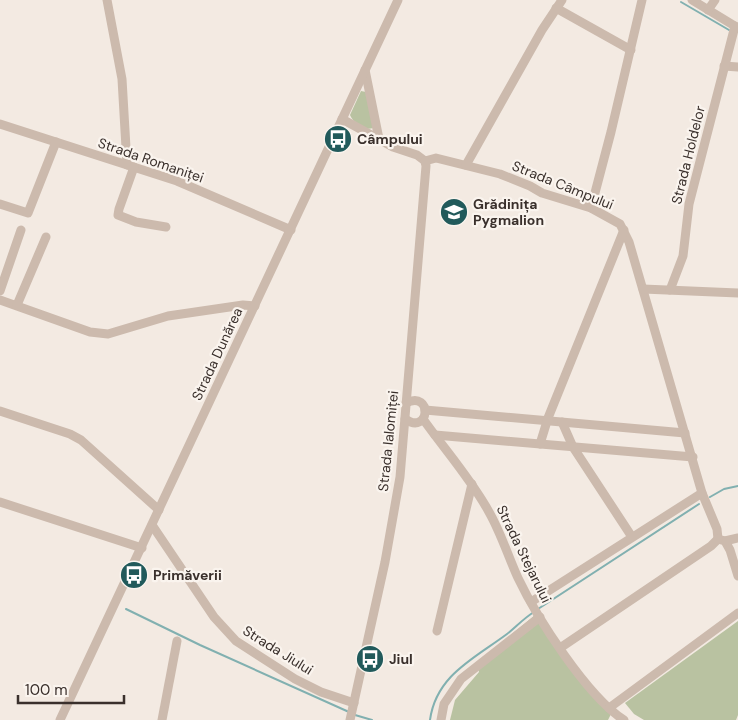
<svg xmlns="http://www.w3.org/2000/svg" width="738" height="720" viewBox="0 0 738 720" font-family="'DM Sans',sans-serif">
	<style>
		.green { fill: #b9c2a1 }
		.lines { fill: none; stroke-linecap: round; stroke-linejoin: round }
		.stream { stroke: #81b0b0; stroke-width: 2 }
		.minor { stroke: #ccbaad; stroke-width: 9 }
		.labels { text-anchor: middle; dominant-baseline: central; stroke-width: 4.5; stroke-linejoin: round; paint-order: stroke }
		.poi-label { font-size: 14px; font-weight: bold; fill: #3a302c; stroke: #faf4ee; text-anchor: start }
		.street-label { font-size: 14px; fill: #3a302c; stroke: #faf4ee }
	</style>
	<rect width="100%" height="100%" fill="#f3eae2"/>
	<!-- green -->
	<g class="green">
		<path d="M361,91l5,1 7,36c-9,3 -19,-4 -23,-13z"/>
		<path d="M535,615l76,99 -3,6h-158l5,-20 24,-28 -2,-9z"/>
		<path d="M738,621v94l-2,5h-92l-10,-6 -9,-11z"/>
	</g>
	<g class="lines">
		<!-- stream -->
		<g class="stream">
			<path d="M681,2l48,28"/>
			<path d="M710,497l14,-8 14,-3"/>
			<path d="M126,609l74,36 149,67"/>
			<path d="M538,609l161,-105"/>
			<path d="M355,715l17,5"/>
			<path d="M430,720c6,-45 45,-62 77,-86 9,-7 17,-16 27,-22"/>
		</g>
		<!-- minor -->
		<g class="minor">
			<path d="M107,0l15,79 5,86"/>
			<path d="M692,0l46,28"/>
			<path d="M556,8l75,42"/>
			<path d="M708,10l7,-10"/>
			<path d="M724,66l14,1"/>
			<path d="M365,70l14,69"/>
			<path d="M342,119l51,28 24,8 8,6"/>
			<path d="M0,124l177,57 114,49"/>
			<path d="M425,161l11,-3 64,16 30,12 12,7 49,15 29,16 9,18 73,251 15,36 1,10"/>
			<path d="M466,165l76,-135 20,-30"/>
			<path d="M134,167l-15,42 -1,6 18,7 30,5"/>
			<path d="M0,204l28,9 28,-71"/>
			<path d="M591,208l20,-76 31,-132"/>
			<path d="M643,289l95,4"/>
			<path d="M670,290l13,-34 6,-52 46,-178"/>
			<path d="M0,291l21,-61"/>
			<path d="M0,300l90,32 18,2 60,-18 75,-11 12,1"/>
			<path d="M17,305l29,-68"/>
			<path d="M425,410l260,23"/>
			<path d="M0,411l70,23 11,6 78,70"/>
			<path d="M405,419c25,17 28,-29 1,-16"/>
			<path d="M423,419c22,31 48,60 66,93 12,21 19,44 29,66 19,40 69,118 106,142"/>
			<path d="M562,422l11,25 59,90"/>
			<path d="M435,435l258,22"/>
			<path d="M540,444l8,-26 76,-188"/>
			<path d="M0,502l142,46"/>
			<path d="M152,525l62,92 22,24 59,38 26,13 33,11"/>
			<path d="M718,539l7,2 5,9 8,26"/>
			<path d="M725,541l13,-3"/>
			<path d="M531,602l171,-109"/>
			<path d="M437,631l35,-147"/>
			<path d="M560,648l151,-102 7,-7"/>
			<path d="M609,708l129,-95"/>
			<path d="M60,720l338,-720"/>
			<path d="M162,720l15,-79"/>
			<path d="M350,720l35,-158 15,-85 26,-311 -1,-5"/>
			<path d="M441,720l3,-16 17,-25 79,-62"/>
		</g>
	</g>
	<!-- icons -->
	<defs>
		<symbol id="bus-disc" viewBox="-11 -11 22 22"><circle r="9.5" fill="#215a5b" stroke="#faf4ee"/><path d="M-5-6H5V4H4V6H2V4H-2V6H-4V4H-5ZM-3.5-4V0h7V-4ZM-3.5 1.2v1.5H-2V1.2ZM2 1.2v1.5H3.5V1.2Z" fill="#fff"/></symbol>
		<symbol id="school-disc" viewBox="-11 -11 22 22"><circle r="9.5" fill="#215a5b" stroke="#faf4ee"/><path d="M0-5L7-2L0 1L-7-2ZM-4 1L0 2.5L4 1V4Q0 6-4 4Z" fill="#fff"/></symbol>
	</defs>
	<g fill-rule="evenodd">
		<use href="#bus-disc" x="322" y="123" width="32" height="32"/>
		<use href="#school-disc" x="438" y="196" width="32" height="32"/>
		<use href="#bus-disc" x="118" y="559" width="32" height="32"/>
		<use href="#bus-disc" x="354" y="643" width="32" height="32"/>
	</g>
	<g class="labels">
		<!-- poi labels -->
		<g class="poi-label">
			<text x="357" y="139">Câmpului</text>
			<text x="473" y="204">Grădinița<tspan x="473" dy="16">Pygmalion</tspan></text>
			<text x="153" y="575">Primăverii</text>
			<text x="389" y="659">Jiul</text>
		</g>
		<!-- street labels -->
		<g class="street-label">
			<text transform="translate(688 155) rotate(-76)">Strada Holdelor</text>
			<text transform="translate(151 160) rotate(19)">Strada Romaniței</text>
			<text transform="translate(563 185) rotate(22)">Strada Câmpului</text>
			<text transform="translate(217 354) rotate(-65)">Strada Dunărea</text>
			<text transform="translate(388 441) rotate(-84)">Strada Ialomiței</text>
			<text transform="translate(524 554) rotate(64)">Strada Stejarului</text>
			<text transform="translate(278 650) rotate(32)">Strada Jiului</text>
		</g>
	</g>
	<!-- scale -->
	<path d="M18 695v8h106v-8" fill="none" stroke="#3a302c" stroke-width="2.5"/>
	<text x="25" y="695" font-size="15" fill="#3a302c" stroke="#faf4ee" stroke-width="4" paint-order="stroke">100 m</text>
</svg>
